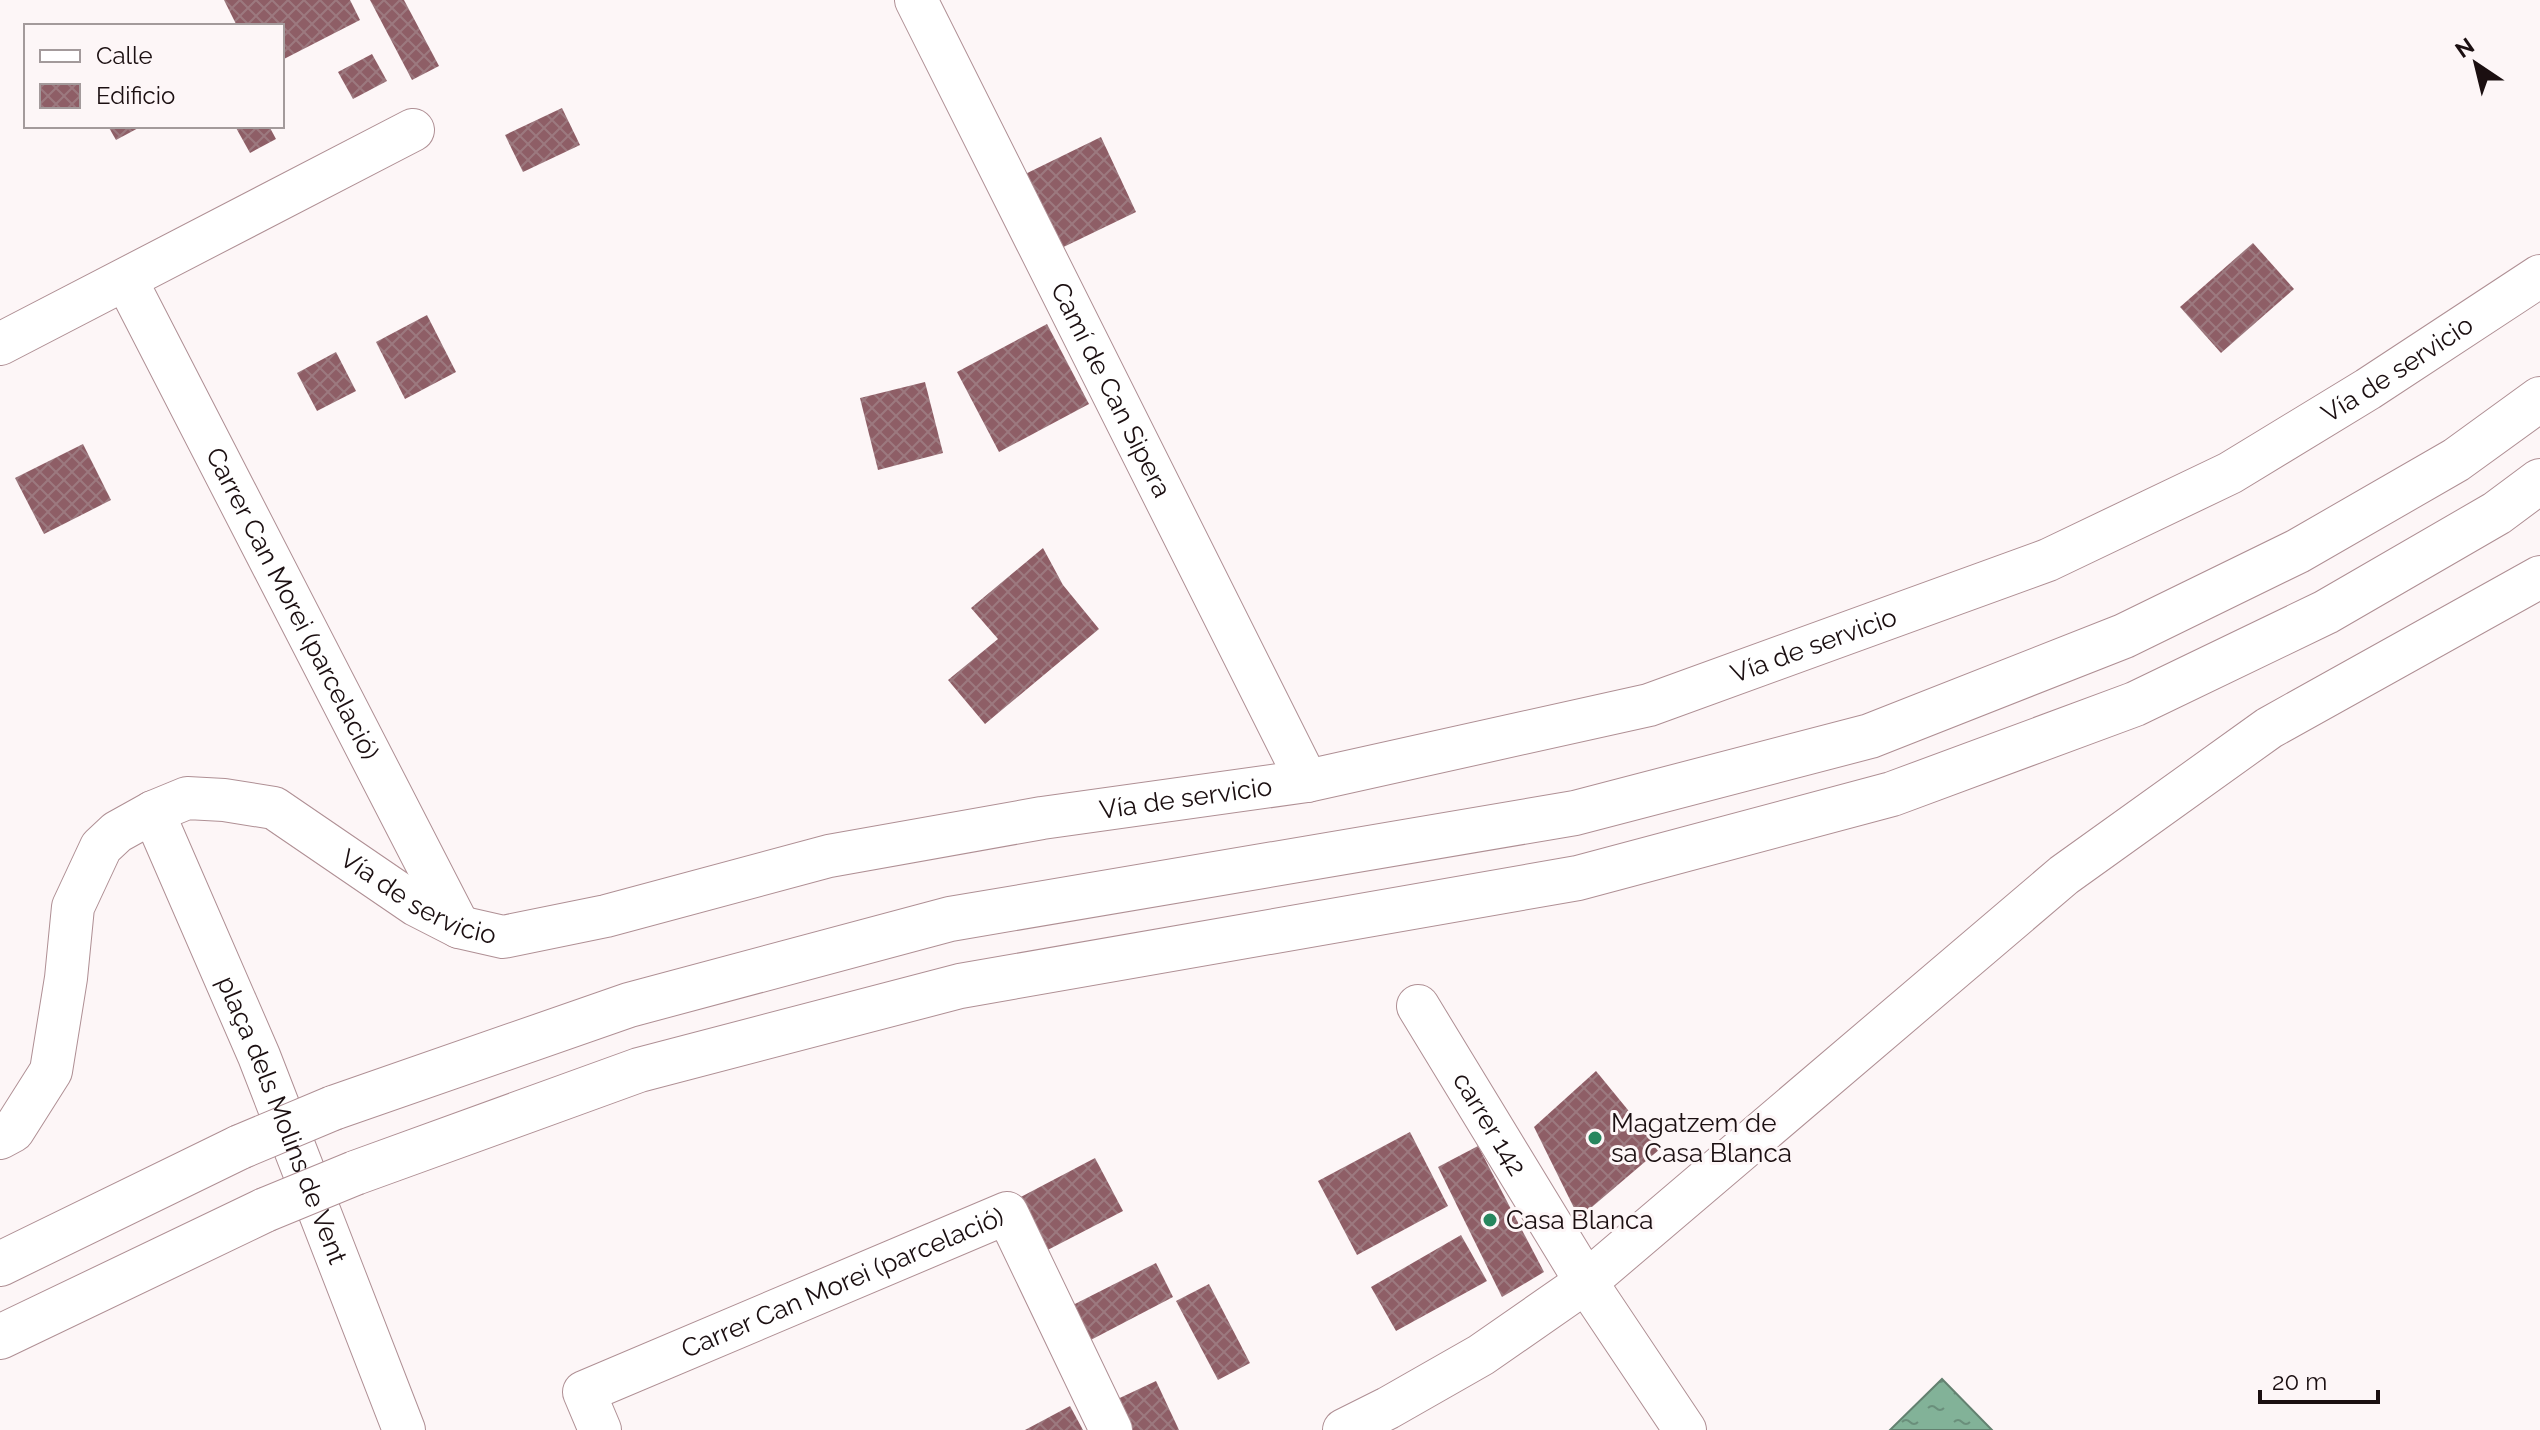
<svg xmlns="http://www.w3.org/2000/svg" width="2540" height="1430" viewBox="0 0 2540 1430" font-family="Raleway,sans-serif">
	<style>
		.water { fill: url(#water-ripples); stroke: #638170; stroke-width: 2 }
		.building { fill: url(#building-cross-hatch) }
		.lines { fill: none; stroke-linecap: round; stroke-linejoin: round }
		.street-casing { stroke: #af8f94; stroke-width: 44 }
		.highway-casing { stroke: #af8f94; stroke-width: 46 }
		.street { stroke: #fff; stroke-width: 42 }
		.highway { stroke: #fff; stroke-width: 44 }
		.highway-bridge-casing { stroke: #af8f94; stroke-width: 46; stroke-linecap: butt }
		.highway-bridge { stroke: #fff; stroke-width: 44 }
		.poi-dot { fill: #27865e; stroke: #fdf6f7; stroke-width: 3 }
		.labels { text-anchor: middle; dominant-baseline: central; stroke-width: 6; stroke-linejoin: round; paint-order: stroke }
		.street-label { font-size: 26px; fill: #1b0f11; stroke: #fdf6f7 }
		.poi-label { font-size: 26px; fill: #1b0f11; stroke: #fdf6f7; text-anchor: start }
	</style>
	<defs>
		<pattern id="water-ripples" width="26" height="14" patternUnits="userSpaceOnUse" patternTransform="scale(2)"><rect width="26" height="14" fill="#82b298"/><path d="M2 4q2-2 4 0t4 0M15 11q2-2 4 0t4 0" fill="none" stroke="#6a8f7b"/></pattern>
		<pattern id="building-cross-hatch" width="8" height="8" patternUnits="userSpaceOnUse" patternTransform="scale(2)"><rect width="8" height="8" fill="#8e5e66"/><path d="M0 0l8 8M0 8l8-8" fill="none" stroke="#9c797f"/></pattern>
	</defs>
	<rect width="100%" height="100%" fill="#fdf6f7"/>
	<!-- water -->
	<path class="water" d="M1942,1379l50,51h-102z"/>
	<!-- building -->
	<g class="building">
		<path d="M224,0h126l10,20 -78,40v-34h-45z"/>
		<path d="M370,0h34l35,66 -27,14z"/>
		<path d="M372,54l15,27 -34,18 -15,-27z"/>
		<path d="M562,108l18,37 -57,27 -18,-37z"/>
		<path d="M108,126h34l-26,14z"/>
		<path d="M235,126h34l7,13 -26,14z"/>
		<path d="M1101,137l35,75 -89,43 -36,-74z"/>
		<path d="M2253,243l41,46 -73,64 -41,-46z"/>
		<path d="M427,315l29,57 -51,27 -29,-57z"/>
		<path d="M1047,324l42,80 -90,48 -42,-80z"/>
		<path d="M336,352l20,39 -39,20 -20,-38z"/>
		<path d="M925,382l18,71 -65,17 -18,-72z"/>
		<path d="M83,444l28,56 -67,34 -29,-56z"/>
		<path d="M1043,548l20,37 36,44 -114,95 -37,-44 50,-41 -27,-31z"/>
		<path d="M1596,1071l64,78 -81,69 -45,-91z"/>
		<path d="M1410,1132l38,74 -91,49 -39,-74z"/>
		<path d="M1478,1146l66,126 -42,25 -64,-130z"/>
		<path d="M1095,1158l28,53 -85,44 -27,-53z"/>
		<path d="M1461,1235l26,46 -91,50 -25,-44z"/>
		<path d="M1156,1263l17,34 -88,46 -18,-35z"/>
		<path d="M1209,1284l41,79 -32,17 -42,-79z"/>
		<path d="M1156,1381l23,49h-57l-13,-27z"/>
		<path d="M1070,1406l13,24h-58z"/>
	</g>
	<g class="lines">
		<defs>
			<g id="street">
				<path id="s1" d="M916,0l391,781"/>
				<path id="s2" d="M126,280l333,647"/>
				<path d="M0,344l413,-214"/>
				<path id="s3" d="M153,812l106,244 145,374"/>
				<path id="s4" d="M1418,1006l168,276 99,148"/>
				<path id="s5" d="M0,1138l13,-7 38,-60 15,-93 7,-71 28,-60 16,-15 36,-20 34,-14 37,2 50,8 142,97 43,22 44,10 103,-21 223,-60 213,-38 265,-37 342,-76 399,-145 182,-87 138,-84 172,-113"/>
				<path id="s6" d="M600,1430l-16,-38 423,-179 104,217"/>
				<path d="M1344,1430l44,-22 93,-53 105,-73 478,-407 205,-147 271,-151"/>
			</g>
			<g id="highway">
				<path d="M333,1108l296,-103 321,-86 625,-106 295,-77 254,-100 174,-85 158,-91 84,-61"/>
				<path d="M355,1173l284,-103 321,-84 618,-108 314,-84 243,-90 191,-92 171,-99 43,-32"/>
				<path d="M0,1264l240,-117"/>
				<path d="M0,1337l265,-127"/>
			</g>
		</defs>
		<!-- street casing -->
		<use href="#street" class="street-casing"/>
		<!-- highway casing -->
		<use href="#highway" class="highway-casing"/>
		<!-- street -->
		<use href="#street" class="street"/>
		<!-- highway -->
		<use href="#highway" class="highway"/>
		<defs>
			<g id="highway-bridge">
				<path d="M240,1147l93,-39"/>
				<path d="M265,1210l90,-37"/>
			</g>
		</defs>
		<!-- highway-bridge casing -->
		<use href="#highway-bridge" class="highway-bridge-casing"/>
		<!-- highway-bridge -->
		<use href="#highway-bridge" class="highway-bridge"/>
	</g>
	<!-- markers -->
	<g class="poi-dot">
		<circle cx="1595" cy="1138" r="8"/>
		<circle cx="1490" cy="1220" r="8"/>
	</g>
	<g class="labels">
		<!-- street labels -->
		<g class="street-label">
			<text stroke="none"><textPath href="#s5" startOffset="2764">Vía de servicio</textPath></text>
			<text stroke="none"><textPath href="#s1" startOffset="436">Camí de Can Sipera</textPath></text>
			<text stroke="none"><textPath href="#s2" startOffset="364">Carrer Can Morei (parcelació)</textPath></text>
			<text stroke="none"><textPath href="#s5" startOffset="2116">Vía de servicio</textPath></text>
			<text stroke="none"><textPath href="#s5" startOffset="1468">Vía de servicio</textPath></text>
			<text stroke="none"><textPath href="#s5" startOffset="676">Vía de servicio</textPath></text>
			<text stroke="none"><textPath href="#s3" startOffset="334">plaça dels Molins de Vent</textPath></text>
			<text stroke="none"><textPath href="#s4" startOffset="138">carrer 142</textPath></text>
			<text stroke="none"><textPath href="#s6" startOffset="322">Carrer Can Morei (parcelació)</textPath></text>
		</g>
		<!-- poi labels -->
		<g class="poi-label">
			<text x="1611" y="1123">Magatzem de<tspan x="1611" dy="30">sa Casa Blanca</tspan></text>
			<text x="1506" y="1220">Casa Blanca</text>
		</g>
	</g>
	<!-- legend -->
	<rect x="24" y="24" width="260" height="104" fill="#fdf6f7" stroke="#a39a9b" stroke-width="2"/>
	<rect x="40" y="50" width="40" height="12" fill="#ffffff" stroke="#a39a9b" stroke-width="2"/>
	<text x="96" y="64" font-size="24" fill="#1b0f11">Calle</text>
	<rect x="40" y="84" width="40" height="24" fill="url(#building-cross-hatch)" stroke="#a39a9b" stroke-width="2"/>
	<text x="96" y="104" font-size="24" fill="#1b0f11">Edificio</text>
	<!-- north arrow -->
	<g transform="translate(2476 64) rotate(325)" stroke="#fdf6f7" stroke-width="6" paint-order="stroke">
	<path d="M0-6L14 30L0 20L-14 30Z" fill="#1b0f11"/>
	<text y="-12" font-size="22" font-weight="bold" text-anchor="middle" fill="#1b0f11">N</text>
	</g>
	<!-- scale -->
	<path d="M2260 1390v12h118v-12" fill="none" stroke="#1b0f11" stroke-width="4"/>
	<text x="2272" y="1390" font-size="24" fill="#1b0f11" stroke="#fdf6f7" stroke-width="6" paint-order="stroke">20 m</text>
</svg>
